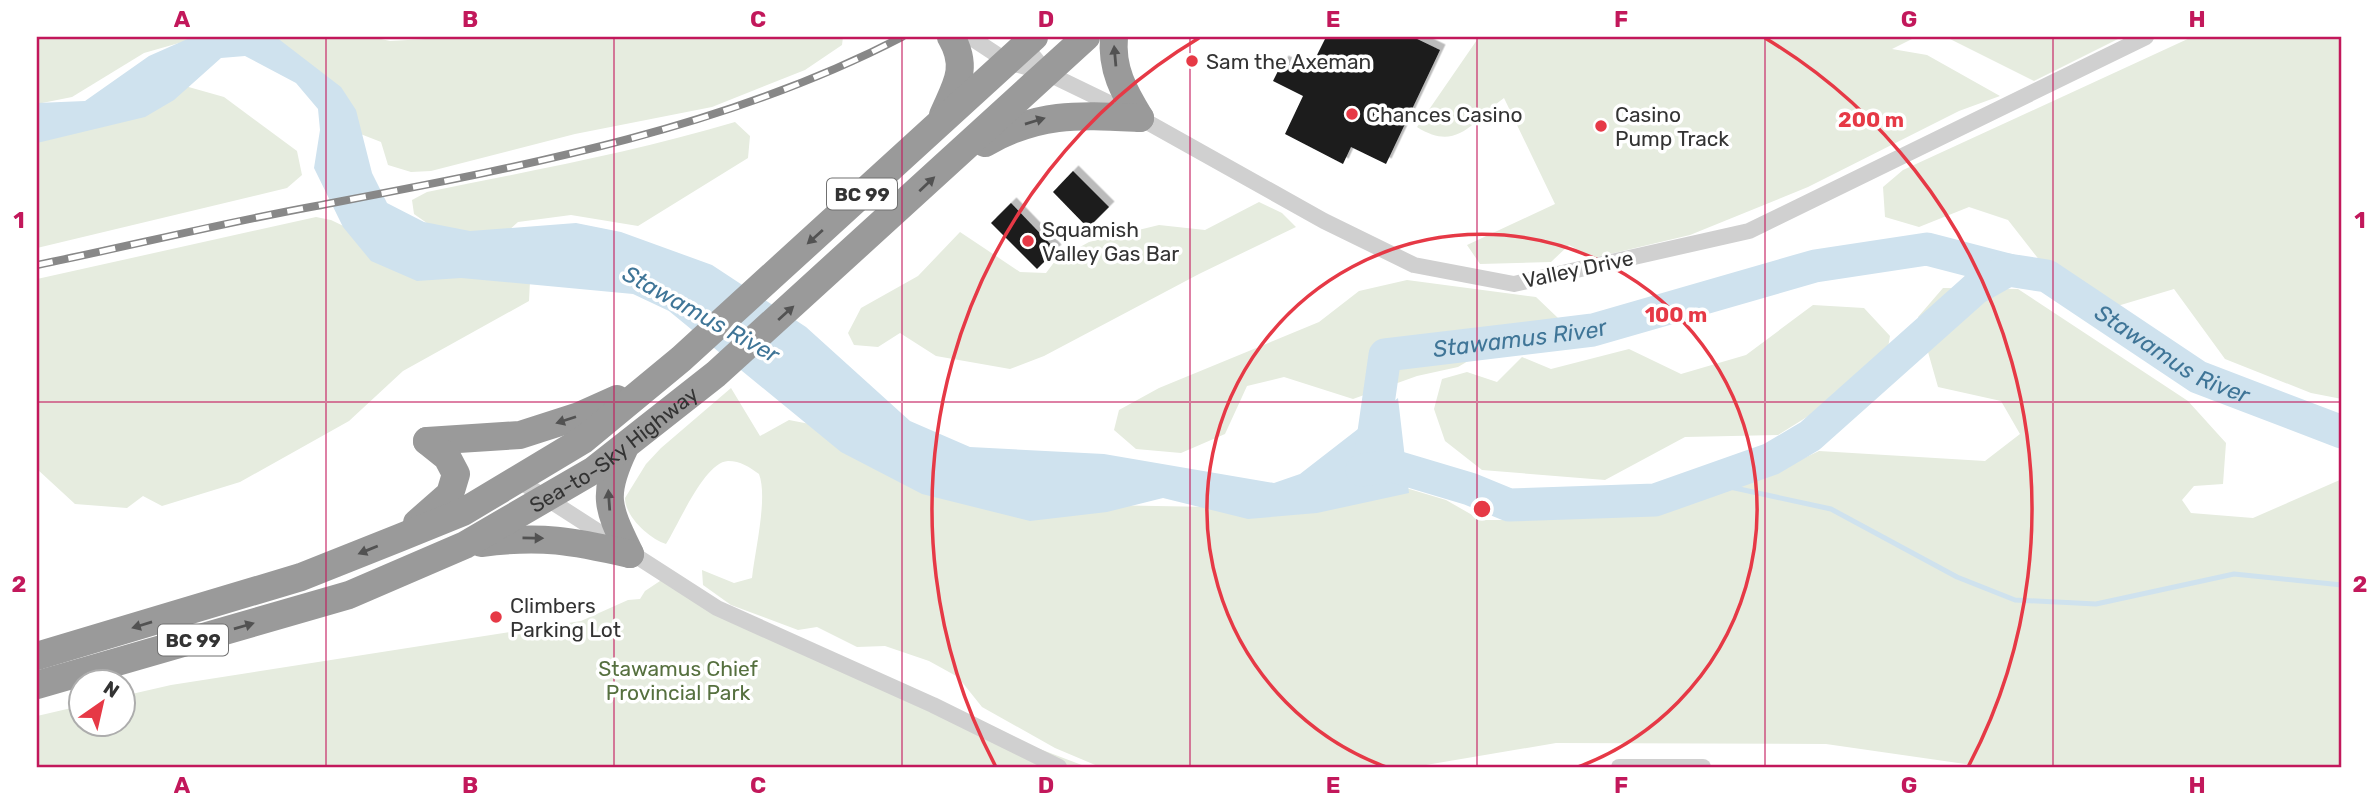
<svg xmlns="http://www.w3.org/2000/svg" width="2379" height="804" viewBox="0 0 2379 804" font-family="Rubik,sans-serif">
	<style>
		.green { fill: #e6ecdf }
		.water { fill: #cfe2ee }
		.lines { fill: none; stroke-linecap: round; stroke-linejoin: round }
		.stream { stroke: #cfe2ee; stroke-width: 5 }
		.river { stroke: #cfe2ee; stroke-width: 33 }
		.building { fill: #1a1a1a; filter: url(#shadow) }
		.street { stroke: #d0d0d0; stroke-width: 16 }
		.highway { stroke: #9a9a9a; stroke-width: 28 }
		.rail-casing { stroke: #888; stroke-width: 8 }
		.rail { stroke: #fff; stroke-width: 5; stroke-dasharray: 16; stroke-linecap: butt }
		.oneway { fill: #525252 }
		.grid { fill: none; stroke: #c2185b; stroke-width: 2; stroke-opacity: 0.55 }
		.ring { fill: none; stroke: #e63946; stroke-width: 3.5 }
		.poi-dot { fill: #e63946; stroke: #fff; stroke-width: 2.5 }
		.labels { text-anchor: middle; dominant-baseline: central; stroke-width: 7; stroke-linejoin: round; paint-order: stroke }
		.shield { fill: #fff; stroke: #707070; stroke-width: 2 }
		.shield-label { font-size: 19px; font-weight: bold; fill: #333 }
		.poi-label { font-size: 21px; fill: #333; stroke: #fff; text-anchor: start }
		.street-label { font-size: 21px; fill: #333; stroke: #fff }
		.park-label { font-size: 21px; fill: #56703f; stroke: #fff }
		.water-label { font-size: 23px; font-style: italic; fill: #3f7597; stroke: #fff }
		.centre { fill: #e63946; stroke: #fff; stroke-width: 3.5 }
		.ring-label { font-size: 21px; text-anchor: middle; font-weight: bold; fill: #e63946; stroke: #fff; stroke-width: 7; stroke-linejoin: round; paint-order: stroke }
		.neatline { fill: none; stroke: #c2185b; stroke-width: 2.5 }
		.grid-label { font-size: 23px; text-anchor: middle; font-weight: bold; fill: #c2185b }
	</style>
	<defs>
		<filter id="shadow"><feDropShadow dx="5.5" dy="-5.5" stdDeviation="0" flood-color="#0004"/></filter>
	</defs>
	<rect width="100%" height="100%" fill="#fff"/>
	<!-- green -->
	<g class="green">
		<path d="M37,37h163l-56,16 -72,44 -35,7z"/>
		<path d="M273,37h99l18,4 72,-4h381l-1,8 -37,25 -93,37 -137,27 -144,37 -20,1 -23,-7 -7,-23 -23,-9z"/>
		<path d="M1479,37h437l-24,12 35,6 73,41 -41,15 -151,76 -118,48 -97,23 -24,-13 -18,17 -71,2 -13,-19 88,-41 -51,-106c-32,23 -46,55 -87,29z"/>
		<path d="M1946,37h176l-88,44z"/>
		<path d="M2192,37h150v362l-31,-6 -86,-34 -51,-70 -60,18 -70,-41 -36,-46 -39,-13 -50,20 -34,-10 -2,-30 20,-17z"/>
		<path d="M178,84l46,13 73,54 5,24 -15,13 -250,60v-113z"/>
		<path d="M735,122l15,14 -2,22 -110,68 -67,-11 -53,7 -21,19 -56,-8 -27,-19 -2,-14 15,-8c103,-21 207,-40 308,-70z"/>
		<path d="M1259,202l23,11 14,14 -97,47 -155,82 -34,13 -74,-13 -36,-23 -22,14 -24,-2 -6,-12 13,-25 57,-32 42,-44 60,40 26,1 9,-12 34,-19 70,-17 46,5z"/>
		<path d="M316,217l15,3 27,13 172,48 -1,20 -126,70 -54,50 -109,61 -78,24 -19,-10 -16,12 -52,-4 -38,-35v-190z"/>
		<path d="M1407,280l129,17 22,21 -20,17 -38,7 -42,25 -41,9 -64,23 -69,-22 -37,9 -22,48 -44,19 -45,-4 -22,-19 5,-20 40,-22 160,-66 40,-31z"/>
		<path d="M1943,288l75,1 170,112 38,42 -3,41 -29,2 -12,14 9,13 62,5 89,-39v288h-356l-160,-23 -270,-1 -142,24h-314l-45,-19 -73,-41 -24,-30 -29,-16 -44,-15 -28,1 -40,-20 -19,3 -67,-25 -28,-20 -1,-15 32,13 18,-5c3,-28 16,-80 7,-104 -10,-7 -18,-13 -31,-13 -24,1 -50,65 -62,83 -16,-5 -41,-27 -41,-46l21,-34 15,-16 70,-60 29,48 29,-16 26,5 286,80 167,3 128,-23 50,15 35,20h54l233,-45 51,-24 166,10 35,-27 -19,-33 -63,-14 -20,-70z"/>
		<path d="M1813,305l51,3 26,28 -8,47 -28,30 -36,-3 -40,25 -93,2 -80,43 -123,-10 -37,-29 -11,-32 8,-30 25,-7 30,10 25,-25 29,12 78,-20 52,25 65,-19z"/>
		<path d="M663,579l361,164 63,24h-1050v-51l43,-10v18h42l1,-28 48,-11 410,-64 47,-21 12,-1 5,-8z"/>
	</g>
	<!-- water -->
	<path class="water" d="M192,37h84l65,50 15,23 16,63 15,30 37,19 46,9 106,-8 45,9 91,33 94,62 104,94 60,26 134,7 170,29 26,-9 98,-76 11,95 -92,20 -69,6 -85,-21 -56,14 -77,9 -108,-27 -81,-42 -172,-141 -36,-17 -172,-16 -44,3 -46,-20 -28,-34 -29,-59 6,-38 -2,-21 -22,-26 -51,-27 -24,2 -47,42 -29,17 -108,26v-40l48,-2 64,-45z"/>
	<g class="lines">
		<!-- stream -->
		<path class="stream" d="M1707,482l124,27 126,68 58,23 81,4 138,-30 108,11"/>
		<!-- river -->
		<g class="river">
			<path id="s1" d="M1370,460l15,-105 208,-25 222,-64 112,-17 81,21"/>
			<path id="s2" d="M1362,470l31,-4 77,23 39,16 146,-5 116,-41 39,-23 166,-148 32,-18 39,6 151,101 144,55"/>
		</g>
	</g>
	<!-- building -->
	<g class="building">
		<path d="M1326,37h87l27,13 -54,114 -35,-17 -8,17 -58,-30 18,-38 -30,-15 10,-20 25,12z"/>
		<path d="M1073,171l36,36 -21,21 -35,-36z"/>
		<path d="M1011,203l45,47 -19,19 -46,-46z"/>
	</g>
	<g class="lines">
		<!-- street -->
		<g class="street">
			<path d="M970,37l38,25 39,11"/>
			<path d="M1021,41l26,32 93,45 184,103 90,44 100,19 235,-53 397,-194"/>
			<path d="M518,480l199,128 216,97 126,62"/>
			<path d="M1619,767h84"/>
		</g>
		<!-- highway -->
		<g class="highway">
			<path d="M1114,37c-3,32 10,55 26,81"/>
			<path d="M943,115c13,-30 26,-47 8,-78"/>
			<path d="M985,143c54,-31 94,-28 155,-25"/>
			<path d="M427,441l93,-6 59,-19 38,-17"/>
			<path d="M624,449c-23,48 -16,59 6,105"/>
			<path d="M417,523l33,-29 6,-20 -9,-17 -20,-16"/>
			<path d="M481,543c61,-8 91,-2 149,11"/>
			<path d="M37,656l264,-79 98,-39 64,-26 120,-72 98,-81 353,-322"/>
			<path id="s3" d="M37,685l312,-90 116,-50 129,-75 122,-96 370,-337"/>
		</g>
		<defs>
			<path id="rail" d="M37,265c93,-19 185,-42 279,-59 198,-38 405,-75 586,-169"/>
		</defs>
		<!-- rail casing -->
		<use href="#rail" class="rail-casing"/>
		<!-- rail -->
		<use href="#rail" class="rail"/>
	</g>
	<!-- one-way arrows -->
	<defs><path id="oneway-solid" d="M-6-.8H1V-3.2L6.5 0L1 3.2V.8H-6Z" transform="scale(1.75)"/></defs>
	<g class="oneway">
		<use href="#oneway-solid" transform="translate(1115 56) rotate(-95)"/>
		<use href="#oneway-solid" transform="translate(1035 121) rotate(-17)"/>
		<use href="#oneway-solid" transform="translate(927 184) rotate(-43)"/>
		<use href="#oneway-solid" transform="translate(815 237) rotate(138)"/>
		<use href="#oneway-solid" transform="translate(786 313) rotate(-42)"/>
		<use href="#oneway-solid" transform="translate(566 420) rotate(162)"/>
		<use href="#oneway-solid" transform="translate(609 500) rotate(-94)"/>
		<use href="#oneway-solid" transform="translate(533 538) rotate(1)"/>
		<use href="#oneway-solid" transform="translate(368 550) rotate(158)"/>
		<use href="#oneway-solid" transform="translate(142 625) rotate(163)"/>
		<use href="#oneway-solid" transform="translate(244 626) rotate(-16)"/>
	</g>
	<!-- grid -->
	<path class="grid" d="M326,37v730M614,37v730M902,37v730M1190,37v730M1477,37v730M1765,37v730M2053,37v730M37,402h2305"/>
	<!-- distance rings -->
	<g class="ring">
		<path d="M1386 767A275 275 0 1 1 1578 767"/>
		<path d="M996 767A550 550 0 0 1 1199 38M1765 38A550 550 0 0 1 1968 767"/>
	</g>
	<!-- markers -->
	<g class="poi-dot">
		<circle cx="1192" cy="61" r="7"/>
		<circle cx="1352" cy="114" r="7"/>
		<circle cx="1601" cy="126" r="7"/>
		<circle cx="1028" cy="241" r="7"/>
		<circle cx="496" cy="617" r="7"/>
	</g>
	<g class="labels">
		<!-- shield labels -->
		<g class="shield">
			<rect x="827" y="178.5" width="70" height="31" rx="5"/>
			<rect x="158" y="624.5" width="70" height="31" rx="5"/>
		</g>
		<g class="shield-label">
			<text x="862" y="194">BC 99</text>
			<text x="193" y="640">BC 99</text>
		</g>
		<!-- poi labels -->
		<g class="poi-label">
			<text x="1206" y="61">Sam the Axeman</text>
			<text x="1366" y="114">Chances Casino</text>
			<text x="1615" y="114">Casino<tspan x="1615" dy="24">Pump Track</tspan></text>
			<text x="1042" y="229">Squamish<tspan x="1042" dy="24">Valley Gas Bar</tspan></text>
			<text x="510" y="605">Climbers<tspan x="510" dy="24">Parking Lot</tspan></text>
		</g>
		<!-- street labels -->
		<g class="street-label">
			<text transform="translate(1578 269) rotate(-12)">Valley Drive</text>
			<text stroke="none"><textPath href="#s3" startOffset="628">Sea-to-Sky Highway</textPath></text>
		</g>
		<!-- park labels -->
		<g class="park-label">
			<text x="678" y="668">Stawamus Chief<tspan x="678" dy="24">Provincial Park</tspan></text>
		</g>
		<!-- water labels -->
		<g class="water-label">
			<text transform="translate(701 314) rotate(29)">Stawamus River</text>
			<text stroke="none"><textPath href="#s1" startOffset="242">Stawamus River</textPath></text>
			<text stroke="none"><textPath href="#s2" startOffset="915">Stawamus River</textPath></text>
		</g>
	</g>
	<circle cx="1482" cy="509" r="10" class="centre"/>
	<g class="ring-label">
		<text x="1871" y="127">200 m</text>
		<text x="1676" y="322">100 m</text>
	</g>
	<!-- border -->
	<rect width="2379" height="804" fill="none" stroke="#ffffff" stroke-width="77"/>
	<!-- north arrow -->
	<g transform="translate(102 703) rotate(34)"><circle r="33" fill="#ffffff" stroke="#adadad" stroke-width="2"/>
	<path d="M0-5L12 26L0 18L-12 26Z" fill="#e63946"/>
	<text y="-10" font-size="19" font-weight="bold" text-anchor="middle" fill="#333333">N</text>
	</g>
	<rect x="38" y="38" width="2302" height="728" class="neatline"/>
	<g class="grid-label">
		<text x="182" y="27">A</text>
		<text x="470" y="27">B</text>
		<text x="758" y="27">C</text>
		<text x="1046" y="27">D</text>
		<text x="1333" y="27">E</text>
		<text x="1621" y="27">F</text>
		<text x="1909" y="27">G</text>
		<text x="2197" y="27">H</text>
		<text x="19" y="228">1</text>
		<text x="2360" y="228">1</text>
		<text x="19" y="592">2</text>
		<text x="2360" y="592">2</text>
		<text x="182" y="793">A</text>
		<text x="470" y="793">B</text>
		<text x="758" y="793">C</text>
		<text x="1046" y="793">D</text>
		<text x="1333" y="793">E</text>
		<text x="1621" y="793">F</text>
		<text x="1909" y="793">G</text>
		<text x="2197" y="793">H</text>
	</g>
</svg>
